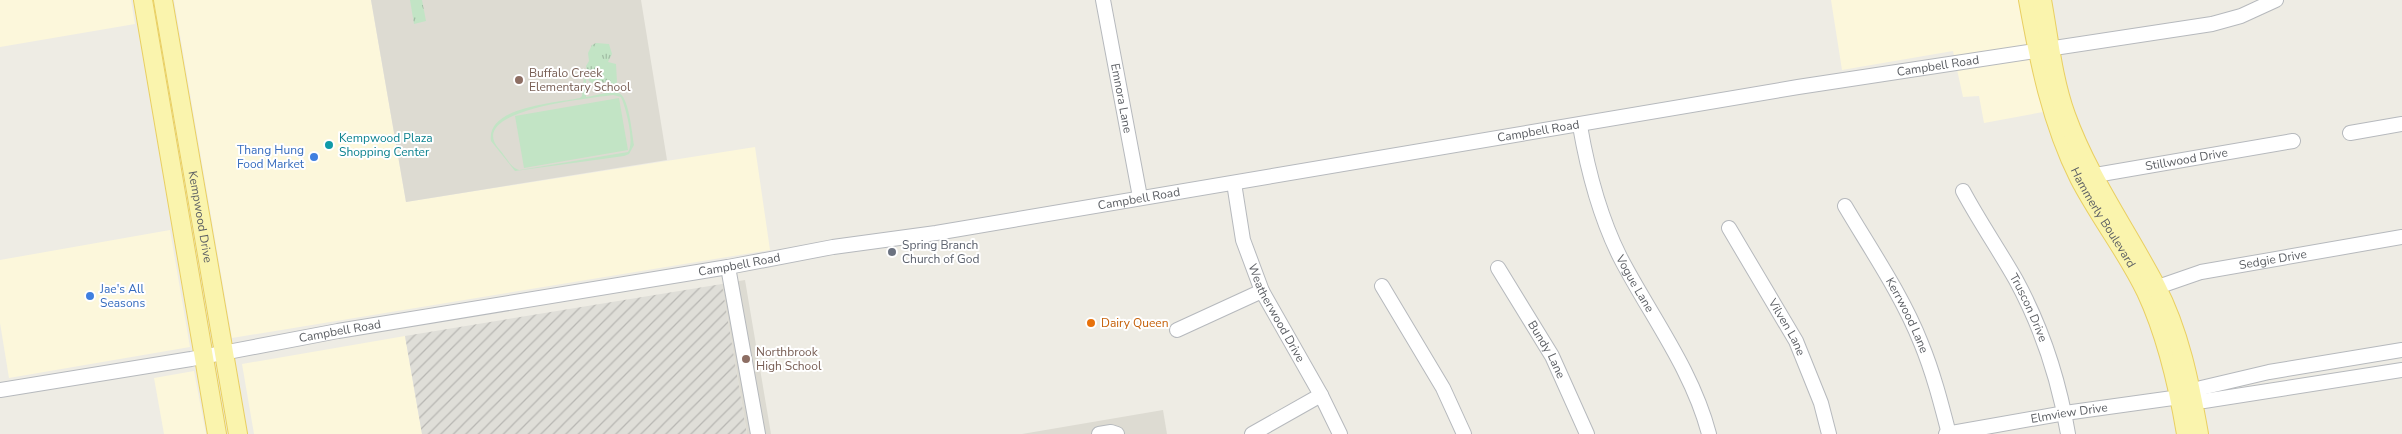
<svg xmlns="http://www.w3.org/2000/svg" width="2402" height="434" viewBox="0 0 2402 434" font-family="'Nunito Sans',sans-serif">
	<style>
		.commercial { fill: #fcf7db }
		.industrial { fill: url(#industrial-furrows) }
		.education { fill: #dddbd2 }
		.park { fill: url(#park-tufts) }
		.pitch { fill: #c2e4c5; fill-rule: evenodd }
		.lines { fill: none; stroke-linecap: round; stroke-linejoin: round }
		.minor-casing { stroke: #b6b9bd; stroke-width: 16 }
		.major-casing { stroke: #e9cf62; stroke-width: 20 }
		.minor { stroke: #fff; stroke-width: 14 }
		.major { stroke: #faf4ad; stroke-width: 18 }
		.education-dot { fill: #8d6e63; stroke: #fff; stroke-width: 2 }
		.culture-dot { fill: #0f9aa8; stroke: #fff; stroke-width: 2 }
		.shop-dot { fill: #3f7fe0; stroke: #fff; stroke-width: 2 }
		.worship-dot { fill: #6b7280; stroke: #fff; stroke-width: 2 }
		.food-dot { fill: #e8710a; stroke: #fff; stroke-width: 2 }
		.labels { text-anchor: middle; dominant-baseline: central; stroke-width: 4; stroke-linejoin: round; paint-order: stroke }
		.street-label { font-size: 12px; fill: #5c5f64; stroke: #fff }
		.education-label { font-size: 12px; fill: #785e54; stroke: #fff; text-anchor: start }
		.culture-label { font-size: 12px; fill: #0d838f; stroke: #fff; text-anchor: start }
		.shop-label { font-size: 12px; fill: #366cbe; stroke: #fff; text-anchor: end }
		.worship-label { font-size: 12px; fill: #5b616d; stroke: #fff; text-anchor: start }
		.food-label { font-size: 12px; fill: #c56008; stroke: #fff; text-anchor: start }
	</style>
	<defs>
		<pattern id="industrial-furrows" width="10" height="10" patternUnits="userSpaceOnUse" patternTransform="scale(1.25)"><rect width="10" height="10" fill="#dfded8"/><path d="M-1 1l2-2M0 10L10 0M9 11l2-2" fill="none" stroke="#b8b7b3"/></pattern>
		<pattern id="park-tufts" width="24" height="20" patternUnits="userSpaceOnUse" patternTransform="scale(1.25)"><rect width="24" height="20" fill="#c2e4c5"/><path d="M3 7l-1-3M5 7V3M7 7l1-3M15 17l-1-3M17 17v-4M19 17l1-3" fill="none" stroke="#a1bca4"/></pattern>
	</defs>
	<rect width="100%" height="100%" fill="#eeece4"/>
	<!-- commercial -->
	<g class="commercial">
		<path d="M0,0h131l4,24 -135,23z"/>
		<path d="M174,0h197l35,202 349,-55 15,103 -538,88z"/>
		<path d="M1831,0h188l6,39 18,73 -59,11 -5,-27 -16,1 -10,-46 -111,19z"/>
		<path d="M170,230l20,117 -181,31 -9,-55v-63z"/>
		<path d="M405,336l17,98h-168l-12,-70z"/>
		<path d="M194,371l12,63h-42l-10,-56z"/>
	</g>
	<!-- industrial -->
	<path class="industrial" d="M722,284l25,150h-325l-17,-98z"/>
	<!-- education -->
	<g class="education">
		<path d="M371,0h270l26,160 -261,42z"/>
		<path d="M745,280l26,154h-24l-25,-150z"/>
		<path d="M1163,410l4,24h-145z"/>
	</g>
	<!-- park -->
	<g class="park">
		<path d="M410,0h12l4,21 -12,3z"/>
		<path d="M596,43l13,1 3,10 -4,8 8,2 1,18 -2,3 -10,-3 -10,3 -6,-4 -3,-15 3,-5 -1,-8 4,-8z"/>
	</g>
	<!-- pitch -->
	<g class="pitch">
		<path d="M586,75v22c9,-1 22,-6 32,-4 11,2 14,41 16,52l-5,9 -5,2 -109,15 -24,-30c-5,-35 67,-38 89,-43l2,-2 2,-20zM613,95l8,2c5,11 14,46 7,55l-108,18c-9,-1 -15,-15 -21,-21 -35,-40 95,-51 114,-54z"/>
		<path d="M619,98l9,52 -104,18 -9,-52z"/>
	</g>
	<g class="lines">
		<defs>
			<g id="minor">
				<path id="s1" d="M1103,0l37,197"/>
				<path id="s2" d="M1580,126c8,46 19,89 40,131 30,58 72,112 89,177"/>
				<path d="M2350,133l52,-9"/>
				<path id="s3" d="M2084,177l209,-36"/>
				<path id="s4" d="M1234,183l9,57 19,51 59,104 19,39"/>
				<path id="s5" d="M1963,191c16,30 36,59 53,89 26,48 43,100 52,154"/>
				<path id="s6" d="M1845,206c26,44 57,89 76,137 12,29 20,60 28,91"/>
				<path id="s7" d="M1729,228l67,113 25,62 8,31"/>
				<path d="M728,267l30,167"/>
				<path id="s8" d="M1498,268l54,88 35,78"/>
				<path d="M1382,286l61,102 21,46"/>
				<path id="s9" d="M2149,290l52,-18 201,-35"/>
				<path d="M1177,330l85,-39"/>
				<path id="s10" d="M0,390l191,-31 147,-28 390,-64 105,-20 103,-14 862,-146 414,-63 29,-8 35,-16"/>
				<path d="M2192,395l9,-7 68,-16 133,-22"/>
				<path d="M1099,434l12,-2 6,2"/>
				<path d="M1252,434l69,-39"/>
				<path id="s11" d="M1946,434l119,-21 115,-16 12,-2 12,6 198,-31"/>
			</g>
			<g id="major">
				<path d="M143,0l74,434"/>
				<path id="s12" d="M163,0l75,434"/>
				<path id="s13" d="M2028,0c11,61 23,122 51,178 20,39 48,74 67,114 21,45 32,94 40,142"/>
				<path d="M2042,0c7,38 11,79 24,115 22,61 60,114 90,171 24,46 34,97 43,148"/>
			</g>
		</defs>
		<!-- minor casing -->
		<use href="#minor" class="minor-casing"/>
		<!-- major casing -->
		<use href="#major" class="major-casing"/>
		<!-- minor -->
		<use href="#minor" class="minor"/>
		<!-- major -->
		<use href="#major" class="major"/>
	</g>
	<!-- markers -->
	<g class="education-dot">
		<circle cx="519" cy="80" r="5"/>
		<circle cx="746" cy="359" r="5"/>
	</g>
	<circle class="culture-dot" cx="329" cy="145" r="5"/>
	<g class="shop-dot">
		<circle cx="314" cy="157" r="5"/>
		<circle cx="90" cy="296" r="5"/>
	</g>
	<circle class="worship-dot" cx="892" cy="252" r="5"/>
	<circle class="food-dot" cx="1091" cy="323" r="5"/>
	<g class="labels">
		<!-- street labels -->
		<g class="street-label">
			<text stroke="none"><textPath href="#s10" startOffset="1965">Campbell Road</textPath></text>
			<text stroke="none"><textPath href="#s1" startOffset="100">Emnora Lane</textPath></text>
			<text stroke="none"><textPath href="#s10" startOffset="1560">Campbell Road</textPath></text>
			<text stroke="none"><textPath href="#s3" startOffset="104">Stillwood Drive</textPath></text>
			<text stroke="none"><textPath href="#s10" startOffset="1155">Campbell Road</textPath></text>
			<text stroke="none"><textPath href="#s12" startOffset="220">Kempwood Drive</textPath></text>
			<text stroke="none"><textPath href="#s13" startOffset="232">Hammerly Boulevard</textPath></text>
			<text stroke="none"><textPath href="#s9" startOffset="128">Sedgie Drive</textPath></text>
			<text stroke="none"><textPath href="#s10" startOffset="750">Campbell Road</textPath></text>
			<text stroke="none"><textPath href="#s2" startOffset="168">Vogue Lane</textPath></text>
			<text stroke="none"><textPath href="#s5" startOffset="134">Truscon Drive</textPath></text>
			<text stroke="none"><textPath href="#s4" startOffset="138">Weatherwood Drive</textPath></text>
			<text stroke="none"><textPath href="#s6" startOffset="126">Kerrwood Lane</textPath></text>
			<text stroke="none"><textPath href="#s7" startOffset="115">Vilven Lane</textPath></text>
			<text stroke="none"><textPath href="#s10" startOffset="345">Campbell Road</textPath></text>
			<text stroke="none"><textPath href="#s8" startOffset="95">Bundy Lane</textPath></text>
			<text stroke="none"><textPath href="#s11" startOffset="125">Elmview Drive</textPath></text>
		</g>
		<!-- education labels -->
		<g class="education-label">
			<text x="529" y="73">Buffalo Creek<tspan x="529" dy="14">Elementary School</tspan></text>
			<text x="756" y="352">Northbrook<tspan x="756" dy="14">High School</tspan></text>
		</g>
		<!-- culture labels -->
		<g class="culture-label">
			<text x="339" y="138">Kempwood Plaza<tspan x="339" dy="14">Shopping Center</tspan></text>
		</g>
		<!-- shop labels -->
		<g class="shop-label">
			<text x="304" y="150">Thang Hung<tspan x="304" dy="14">Food Market</tspan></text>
			<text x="100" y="289" text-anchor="start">Jae's All<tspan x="100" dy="14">Seasons</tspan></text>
		</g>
		<!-- worship labels -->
		<g class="worship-label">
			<text x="902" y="245">Spring Branch<tspan x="902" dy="14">Church of God</tspan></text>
		</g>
		<!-- food labels -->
		<g class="food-label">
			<text x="1101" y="323">Dairy Queen</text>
		</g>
	</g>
</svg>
